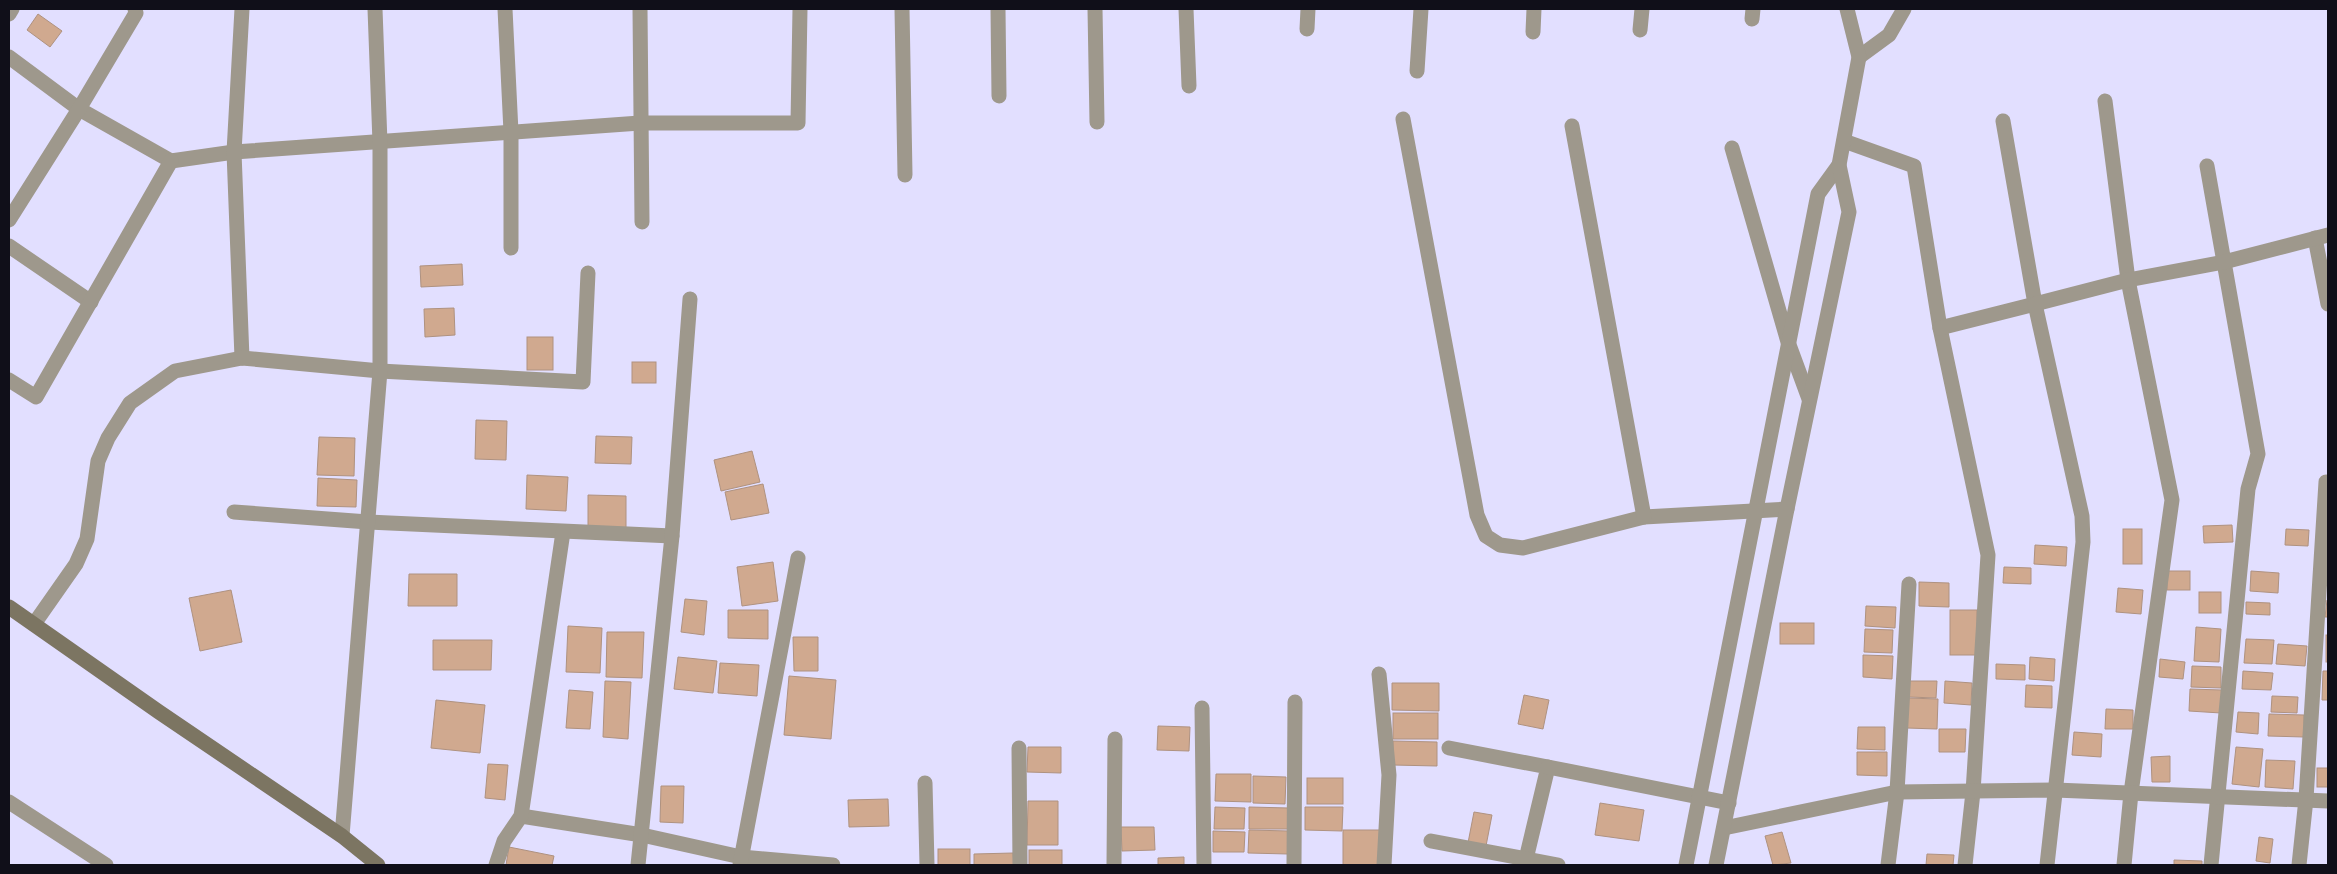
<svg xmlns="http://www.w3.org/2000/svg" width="2337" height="874" viewBox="0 0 2337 874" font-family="'Space Grotesk',sans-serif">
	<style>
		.building { fill: #d0a98f; stroke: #af9280 }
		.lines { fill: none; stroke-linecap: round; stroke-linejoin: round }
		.street { stroke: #9e988c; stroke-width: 15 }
		.secondary { stroke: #7c7562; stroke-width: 15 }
	</style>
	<rect width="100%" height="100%" fill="#e2dfff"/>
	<!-- building -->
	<g class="building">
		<path d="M38,14l24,17 -12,16 -23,-17z"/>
		<path d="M462,264l1,21 -42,2 -1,-21z"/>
		<path d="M454,308l1,27 -30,2 -1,-28z"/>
		<rect x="527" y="337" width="26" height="33"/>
		<rect x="632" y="362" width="24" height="21"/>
		<path d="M476,420l31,1 -1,39 -31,-1z"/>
		<path d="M596,436l36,1 -1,27 -36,-1z"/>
		<path d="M319,437l36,1 -1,38 -37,-1z"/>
		<path d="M752,451l8,31 -39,9 -7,-31z"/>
		<path d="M527,475l41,2 -2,34 -40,-2z"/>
		<path d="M318,478l39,2 -1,27 -39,-1z"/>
		<path d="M763,484l6,29 -38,7 -6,-28z"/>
		<path d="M588,495l38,1v33l-38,-1z"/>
		<path d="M2232,525l1,17 -29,1 -1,-17z"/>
		<rect x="2123" y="529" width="19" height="35"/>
		<path d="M2286,529l23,1 -1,16 -23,-1z"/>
		<path d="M2035,545l32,2 -1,19 -32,-2z"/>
		<path d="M773,562l5,39 -36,5 -5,-39z"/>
		<path d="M2004,567l27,1v16l-28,-1z"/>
		<rect x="2167" y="571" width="23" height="19"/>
		<path d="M2251,571l28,2 -1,20 -28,-2z"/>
		<path d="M409,574h48v32h-49z"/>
		<path d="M1919,582l30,1v24l-30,-1z"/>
		<path d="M2118,588l25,2 -2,24 -25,-2z"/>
		<path d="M231,590l11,52 -42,9 -11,-53z"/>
		<rect x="2199" y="592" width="22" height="21"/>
		<path d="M685,599l22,2 -3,34 -23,-3z"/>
		<path d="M2327,600h1v17h-3z"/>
		<path d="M2246,602l24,1v12l-24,-1z"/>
		<path d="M1866,606l30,1 -1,21 -30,-2z"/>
		<path d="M728,610h40v29l-40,-1z"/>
		<rect x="1950" y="610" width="27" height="45"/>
		<rect x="1780" y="623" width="34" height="21"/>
		<path d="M568,626l34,2 -2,45 -34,-1z"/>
		<path d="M2196,627l25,2 -2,33 -25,-1z"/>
		<path d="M1865,629l28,1 -1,23 -28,-1z"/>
		<path d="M607,632h37l-2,46 -36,-1z"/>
		<rect x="2326" y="635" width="2" height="27"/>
		<path d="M793,637h25v34h-24z"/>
		<path d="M2246,639l28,1 -2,24 -28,-1z"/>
		<path d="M433,640h59l-1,30h-58z"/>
		<path d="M2278,644l29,2 -2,20 -29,-2z"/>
		<path d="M1863,655l30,1 -1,23 -29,-2z"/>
		<path d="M678,657l39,4 -4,32 -39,-4z"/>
		<path d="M2030,657l25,2 -1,22 -25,-2z"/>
		<path d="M2160,659l25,3 -2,17 -24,-2z"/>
		<path d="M720,663l39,2 -2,31 -39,-3z"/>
		<path d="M1996,664l29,1v15l-29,-1z"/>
		<path d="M2192,666l29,1v21l-30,-1z"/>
		<path d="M2243,671l30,2 -2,17 -29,-1z"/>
		<path d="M2323,671h5v29h-6z"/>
		<path d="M789,676l47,4 -5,59 -47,-4z"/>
		<path d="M605,681l26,1 -3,57 -25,-2z"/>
		<path d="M1909,681h28l-1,17 -27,-1z"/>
		<path d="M1945,681l27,2 -1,22 -27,-2z"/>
		<path d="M1392,683h47v28l-47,-1z"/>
		<path d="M2026,685l26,1v22l-27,-1z"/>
		<path d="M2190,689l32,1 -1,23 -32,-2z"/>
		<path d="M569,690l24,2 -3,37 -24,-1z"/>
		<path d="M1524,695l25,5 -6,29 -25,-5z"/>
		<path d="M2272,696l26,1 -1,16 -26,-1z"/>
		<path d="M1908,698l30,1 -1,30 -30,-1z"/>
		<path d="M436,700l49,5 -5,48 -49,-5z"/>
		<path d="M2106,709l27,1v19h-28z"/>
		<path d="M2238,712l21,1 -1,21 -22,-2z"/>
		<rect x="1393" y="713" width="45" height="26"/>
		<path d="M2269,714l35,1v22l-36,-1z"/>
		<path d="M1158,726l32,1 -1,24 -32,-1z"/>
		<path d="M1858,727h27v23l-28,-1z"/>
		<path d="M1939,729h27l-1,23h-26z"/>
		<path d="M2074,732l28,2 -1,23 -29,-2z"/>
		<path d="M1393,741l44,1v24l-44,-1z"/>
		<path d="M1028,747h33v26l-34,-1z"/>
		<path d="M2236,747l27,2 -4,38 -27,-3z"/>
		<path d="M1857,752h30v24l-30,-1z"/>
		<path d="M2170,756v26h-18l-1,-25z"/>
		<path d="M2266,760l29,1 -2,28 -28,-2z"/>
		<path d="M488,764l20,1 -3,35 -20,-2z"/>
		<rect x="2317" y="768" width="11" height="19"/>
		<path d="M1216,774h35v28l-36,-1z"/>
		<path d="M1253,776l33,1 -1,27 -32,-1z"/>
		<rect x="1307" y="778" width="36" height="26"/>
		<path d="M661,786h23l-1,37 -23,-1z"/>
		<path d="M888,799l1,27 -40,1 -1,-27z"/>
		<path d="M1028,801h30v44h-31z"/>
		<path d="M1600,803l44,7 -5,31 -44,-6z"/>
		<path d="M1215,807l30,1 -1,21h-30z"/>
		<path d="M1249,807l40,1v21h-40z"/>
		<path d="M1305,807h38l-1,24 -37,-1z"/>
		<path d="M1474,812l18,3 -7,36 -18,-3z"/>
		<path d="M1121,827h33l1,23 -33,1z"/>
		<path d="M1249,830l40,1 -1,23 -40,-1z"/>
		<rect x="1343" y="830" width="37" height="35"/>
		<path d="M1213,831l32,1 -1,20h-31z"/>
		<path d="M1782,832l9,31 -18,2 -8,-29z"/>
		<path d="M2259,837l14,2 -3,24 -14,-2z"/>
		<path d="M509,847l45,9 -2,9h-46z"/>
		<rect x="938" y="849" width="32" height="16"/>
		<rect x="1029" y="850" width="33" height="15"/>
		<path d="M1013,853l1,12h-40v-11z"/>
		<path d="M1927,854l27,1 -1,10h-27z"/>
		<path d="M1184,857v8h-26v-7z"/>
		<path d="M2174,860l28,1v4h-28z"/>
	</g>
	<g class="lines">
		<!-- street -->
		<g class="street">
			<path d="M505,9l6,123v116"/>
			<path d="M640,9l2,213"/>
			<path d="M902,9l3,166"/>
			<path d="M998,9l1,87"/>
			<path d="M1095,9l2,113"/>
			<path d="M1186,9l3,77"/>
			<path d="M9,14l3,-5"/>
			<path d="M1752,19l1,-10"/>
			<path d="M1307,29l1,-20"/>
			<path d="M1640,30l2,-21"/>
			<path d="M1533,32l1,-23"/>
			<path d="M9,57l70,52 92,52 63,-9 406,-29h158l2,-114"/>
			<path d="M1859,57l30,-22 15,-26"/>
			<path d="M1417,71l4,-62"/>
			<path d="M2105,101l23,179 44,220 -41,293 -7,72"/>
			<path d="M1403,119l74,396 9,21 14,9 23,3 121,-31 143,-8"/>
			<path d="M1572,126l72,391"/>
			<path d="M1844,141l70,25 26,162 48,227 -15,237 -8,73"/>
			<path d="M1732,148l56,194 21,57"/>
			<path d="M2207,166l51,288 -10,35 -37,376"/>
			<path d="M9,220l70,-111 57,-96 -1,-4"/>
			<path d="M2315,238l13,66"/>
			<path d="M9,246l82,56"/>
			<path d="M1940,328l95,-24 -32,-183"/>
			<path d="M242,358l-8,-206 8,-143"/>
			<path d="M9,380l27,17 135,-236"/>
			<path d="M234,512l134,10 304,14"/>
			<path d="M34,624l42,-60 11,-25 11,-78 10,-23 22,-35 45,-32 67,-13 138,13 203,11 5,-109"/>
			<path d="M1379,674l10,101 -5,90"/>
			<path d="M1202,708l2,157"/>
			<path d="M1019,748l1,117"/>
			<path d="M1449,748l99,19 -22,92"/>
			<path d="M1548,767l181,36"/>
			<path d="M925,783l2,82"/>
			<path d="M9,802l97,63"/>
			<path d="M521,816l121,19 99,22 92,8"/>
			<path d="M1724,828l173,-36 158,-2 273,11"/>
			<path d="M342,836l38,-465v-228l-5,-134"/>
			<path d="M1431,841l127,24"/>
			<path d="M496,865l8,-24 17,-25 42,-284"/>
			<path d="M638,865l34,-329 18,-237"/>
			<path d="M740,865l58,-307"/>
			<path d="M1114,865l1,-126"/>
			<path d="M1294,865l1,-163"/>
			<path d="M1686,865l132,-671 21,-29"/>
			<path d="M1716,865l71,-356 62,-297 -10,-47 20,-108 -12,-48"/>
			<path d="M1888,865l9,-73 12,-208"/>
			<path d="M2047,865l36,-323 -1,-26 -47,-212 93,-24 96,-18 104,-27"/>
			<path d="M2299,865l7,-66 20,-317"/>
		</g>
		<!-- secondary -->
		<path class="secondary" d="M9,607l150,105 183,124 36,29"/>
	</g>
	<!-- border -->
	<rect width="2337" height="874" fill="none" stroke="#100f19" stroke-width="20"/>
</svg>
